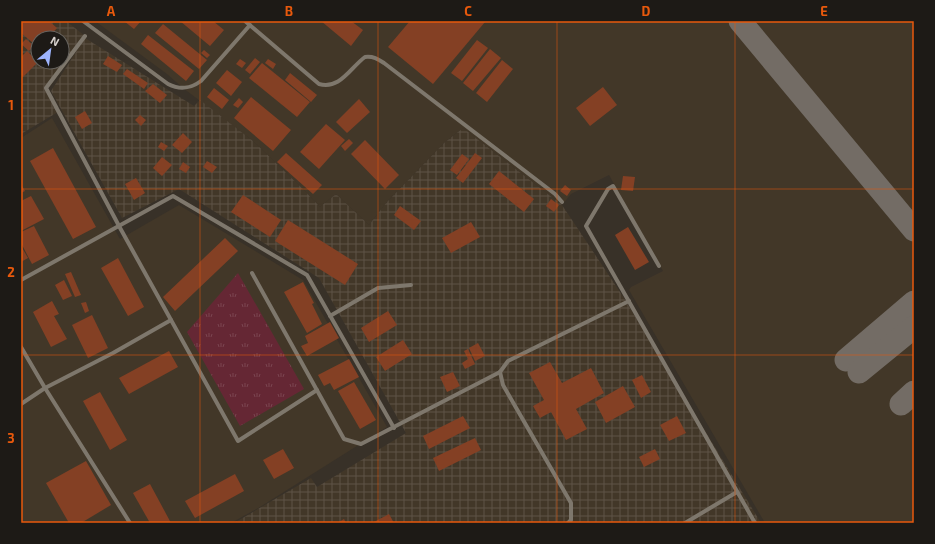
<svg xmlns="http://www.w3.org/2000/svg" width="935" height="544" viewBox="0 0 935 544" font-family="'Exo 2',sans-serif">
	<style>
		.built { fill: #423728 }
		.industrial { fill: url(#industrial-grid); fill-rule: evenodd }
		.grass { fill: url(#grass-tufts) }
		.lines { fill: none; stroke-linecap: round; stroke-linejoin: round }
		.taxiway { stroke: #736c65; stroke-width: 23 }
		.building { fill: #844024 }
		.lane { stroke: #7e776c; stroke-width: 4 }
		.grid { fill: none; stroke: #e8590c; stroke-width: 1; stroke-opacity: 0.55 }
		.neatline { fill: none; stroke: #e8590c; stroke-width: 1.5 }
		.grid-label { font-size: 13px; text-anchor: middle; font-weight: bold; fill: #e8590c }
	</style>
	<defs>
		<pattern id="industrial-grid" width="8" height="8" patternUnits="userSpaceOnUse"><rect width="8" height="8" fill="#423728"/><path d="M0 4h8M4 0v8" fill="none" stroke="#5d5346"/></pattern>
		<pattern id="grass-tufts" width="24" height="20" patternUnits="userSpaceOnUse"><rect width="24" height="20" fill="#652734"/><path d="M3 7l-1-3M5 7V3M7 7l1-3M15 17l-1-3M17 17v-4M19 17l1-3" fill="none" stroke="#7a4550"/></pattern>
	</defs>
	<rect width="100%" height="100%" fill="#383128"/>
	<!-- built -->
	<g class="built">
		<path d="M95,21h819v502h-149l-136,-233 2,-3 32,-16 -54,-96 -38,19 -9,11 -99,-77 -19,15 -58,60 -17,22 -33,-31 -16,13 -18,-19 -49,-47 -70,-53 -16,-14z"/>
		<path d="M52,118l68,121 59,-34 124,75 84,147 -127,80 -29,16h-209l-1,-2v-383z"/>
	</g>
	<!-- industrial -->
	<g class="industrial">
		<path d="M21,21h45l19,15 -38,52 11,24 -37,22zM38,38h24v24h-24z"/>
		<path d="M85,38l109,68 6,-6 53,41 49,47 18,19 16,-13 33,31 17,-22 58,-60 19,-15 99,77 62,93 137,225h-527l77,-45 6,9 89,-54 -87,-155 -140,-89 -57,29 -71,-127z"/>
	</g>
	<!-- grass -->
	<path class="grass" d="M238,273l66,116 -64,37 -53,-94z"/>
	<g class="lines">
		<!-- taxiway -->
		<g class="taxiway">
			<path d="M740,21l174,209"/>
			<path d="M846,360l68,-58"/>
			<path d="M859,372l55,-45"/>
			<path d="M901,404l13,-12"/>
		</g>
	</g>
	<!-- building -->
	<g class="building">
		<path d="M21,21h28l8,7 -9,10h-10v9l-17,-14z"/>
		<path d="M124,21h17l-7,8z"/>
		<path d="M180,21h33l11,9 -14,16z"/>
		<path d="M321,21h30l12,9 -12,16z"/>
		<path d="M410,21h74l1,1 -52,62 -45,-37z"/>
		<path d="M163,24l44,36 -8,9 -44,-36z"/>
		<path d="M148,35l46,36 -8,10 -45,-37z"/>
		<path d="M26,39l8,7 -5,5 -8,-7z"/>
		<path d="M477,40l11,8 -26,33 -11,-8z"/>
		<path d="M490,49l11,9 -28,33 -10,-8z"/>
		<path d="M204,50l6,5 -3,3 -6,-5z"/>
		<path d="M27,51l11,11 -15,15 -2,-2v-18z"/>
		<path d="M108,56l14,9 -5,7 -14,-8z"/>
		<path d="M255,58l5,4 -10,12 -5,-4z"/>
		<path d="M240,59l6,4 -4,5 -6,-4z"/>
		<path d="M268,59l8,5 -3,5 -8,-6z"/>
		<path d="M502,60l11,9 -26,33 -11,-9z"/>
		<path d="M262,63l48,39 -13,15 -48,-39z"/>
		<path d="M127,69l21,14 -4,6 -21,-15z"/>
		<path d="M227,70l15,12 -11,14 -15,-13z"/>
		<path d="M290,73l27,22 -6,7 -26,-22z"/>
		<path d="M153,84l14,11 -7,8 -15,-12z"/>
		<path d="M603,87l14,18 -27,21 -14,-18z"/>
		<path d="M214,88l15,12 -7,9 -15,-12z"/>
		<path d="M251,97l40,33 -18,21 -39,-33z"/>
		<path d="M239,98l4,4 -5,6 -5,-3z"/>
		<path d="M359,99l11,13 -23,21 -11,-11z"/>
		<path d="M85,111l7,12 -10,6 -7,-12z"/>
		<path d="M140,115l6,5 -5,6 -6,-6z"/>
		<path d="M326,124l19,16 -26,29 -19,-17z"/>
		<path d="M183,133l9,9 -10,11 -10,-8z"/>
		<path d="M349,139l4,4 -8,8 -4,-5z"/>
		<path d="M365,140l34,35 -14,14 -34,-35z"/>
		<path d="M161,142l7,4 -4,5 -6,-4z"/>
		<path d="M53,148l43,79 -23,12 -43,-78z"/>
		<path d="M286,153l36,32 -9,9 -36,-32z"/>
		<path d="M475,153l7,5 -19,25 -7,-5z"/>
		<path d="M462,154l7,5 -12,16 -7,-5z"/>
		<path d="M162,157l10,8 -10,11 -9,-8z"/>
		<path d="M207,161l10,6 -5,6 -9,-6z"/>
		<path d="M183,162l7,5 -4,6 -7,-4z"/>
		<path d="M499,171l35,28 -10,13 -35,-28z"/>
		<path d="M623,176l12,1 -2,14 -12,-1z"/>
		<path d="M136,178l9,15 -11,7 -9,-16z"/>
		<path d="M21,184l4,7 -4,2z"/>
		<path d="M565,185l6,5 -4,6 -7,-5z"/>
		<path d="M243,195l38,25 -11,17 -39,-25z"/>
		<path d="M31,196l13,23 -23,12v-30z"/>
		<path d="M551,199l8,6 -5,7 -8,-6z"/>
		<path d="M400,206l21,15 -7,9 -20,-15z"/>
		<path d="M288,220l70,44 -13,21 -70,-44z"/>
		<path d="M471,222l9,15 -29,16 -9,-15z"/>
		<path d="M34,226l15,29 -17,9 -11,-21v-11z"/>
		<path d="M628,227l21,35 -14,8 -20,-35z"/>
		<path d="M225,238l13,13 -63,60 -12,-14z"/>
		<path d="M21,246l7,12 -7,4z"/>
		<path d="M118,258l26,49 -16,9 -27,-48z"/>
		<path d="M71,272l10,23 -6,2 -10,-23z"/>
		<path d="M64,280l8,16 -9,4 -8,-15z"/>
		<path d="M303,282l11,21 -2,1 10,20 -15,9 -23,-41z"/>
		<path d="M52,301l7,13 -5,2 13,23 -16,8 -18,-35z"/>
		<path d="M86,302l3,9 -4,2 -4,-10z"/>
		<path d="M388,311l9,14 -28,17 -8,-14z"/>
		<path d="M92,315l16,33 -20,10 -16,-33z"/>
		<path d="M330,322l9,16 -32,18 -6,-10 7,-3 -3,-7z"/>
		<path d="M403,340l9,14 -27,17 -9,-14z"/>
		<path d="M478,343l7,13 -10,5 -6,-13z"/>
		<path d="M468,349l7,15 -10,5 -3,-6 6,-4 -4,-8z"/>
		<path d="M169,351l9,16 -49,27 -10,-16z"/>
		<path d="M349,359l10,18 -25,13 -4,-7 -6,3 -6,-11z"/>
		<path d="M550,362l12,21 29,-15 13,25 -28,16 11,20 -21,11 -15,-28 -11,6 -7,-12 11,-6 -15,-27z"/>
		<path d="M453,372l7,14 -13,6 -7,-15z"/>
		<path d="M642,375l9,17 -10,6 -9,-18z"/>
		<path d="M354,382l22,38 -16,9 -22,-38z"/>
		<path d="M623,386l12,21 -29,16 -11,-21z"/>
		<path d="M100,392l27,48 -17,10 -27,-49z"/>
		<path d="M463,416l7,12 -41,21 -6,-13z"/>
		<path d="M677,416l9,17 -17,8 -9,-16z"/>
		<path d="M475,438l6,12 -42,21 -6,-13z"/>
		<path d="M283,449l11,19 -20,11 -11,-19z"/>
		<path d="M655,449l5,10 -16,8 -5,-10z"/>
		<path d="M86,461l25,44 -30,18h-12l-23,-40z"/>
		<path d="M235,474l9,17 -49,27 -10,-17z"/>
		<path d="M150,484l21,39h-21l-17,-30z"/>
		<path d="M389,514l5,9h-22z"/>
		<path d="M344,519l2,4h-9z"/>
	</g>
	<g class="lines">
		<!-- lane -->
		<g class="lane">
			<path d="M83,21l85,63c12,6 22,5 33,-3l49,-56"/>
			<path d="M245,21l74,63c21,6 31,-16 46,-27 8,-1 13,2 19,6l171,131 7,8"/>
			<path d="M85,36l-39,52 73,138 119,215 79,-51"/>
			<path d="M659,266l-46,-80 -5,3 -22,37 169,297"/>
			<path d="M252,273l92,166 17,5 139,-72 8,-11 121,-60"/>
			<path d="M21,280l152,-84 134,79 87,153"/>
			<path d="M330,316l48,-28 33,-3"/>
			<path d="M21,347l24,41 85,135"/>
			<path d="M500,372l3,13 68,118v17l-3,3"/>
			<path d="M21,404l24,-16 68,-35 58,-33"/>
			<path d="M685,523l52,-31"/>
		</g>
	</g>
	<!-- grid -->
	<path class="grid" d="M200,21v502M378,21v502M557,21v502M735,21v502M21,189h893M21,355h893"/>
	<!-- border -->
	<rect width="935" height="544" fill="none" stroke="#1d1a16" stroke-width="44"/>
	<!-- north arrow -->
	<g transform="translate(50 50) rotate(29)"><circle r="19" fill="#1d1a16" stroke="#67645f"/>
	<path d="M0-3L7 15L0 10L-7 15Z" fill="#9db4fd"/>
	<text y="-6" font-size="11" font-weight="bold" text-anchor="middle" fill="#d7d2cd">N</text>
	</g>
	<rect x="22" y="22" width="891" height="500" class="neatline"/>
	<g class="grid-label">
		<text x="111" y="16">A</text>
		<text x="289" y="16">B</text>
		<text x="468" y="16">C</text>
		<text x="646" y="16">D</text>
		<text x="824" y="16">E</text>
		<text x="11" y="110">1</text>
		<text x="11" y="277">2</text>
		<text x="11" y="443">3</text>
	</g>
</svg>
